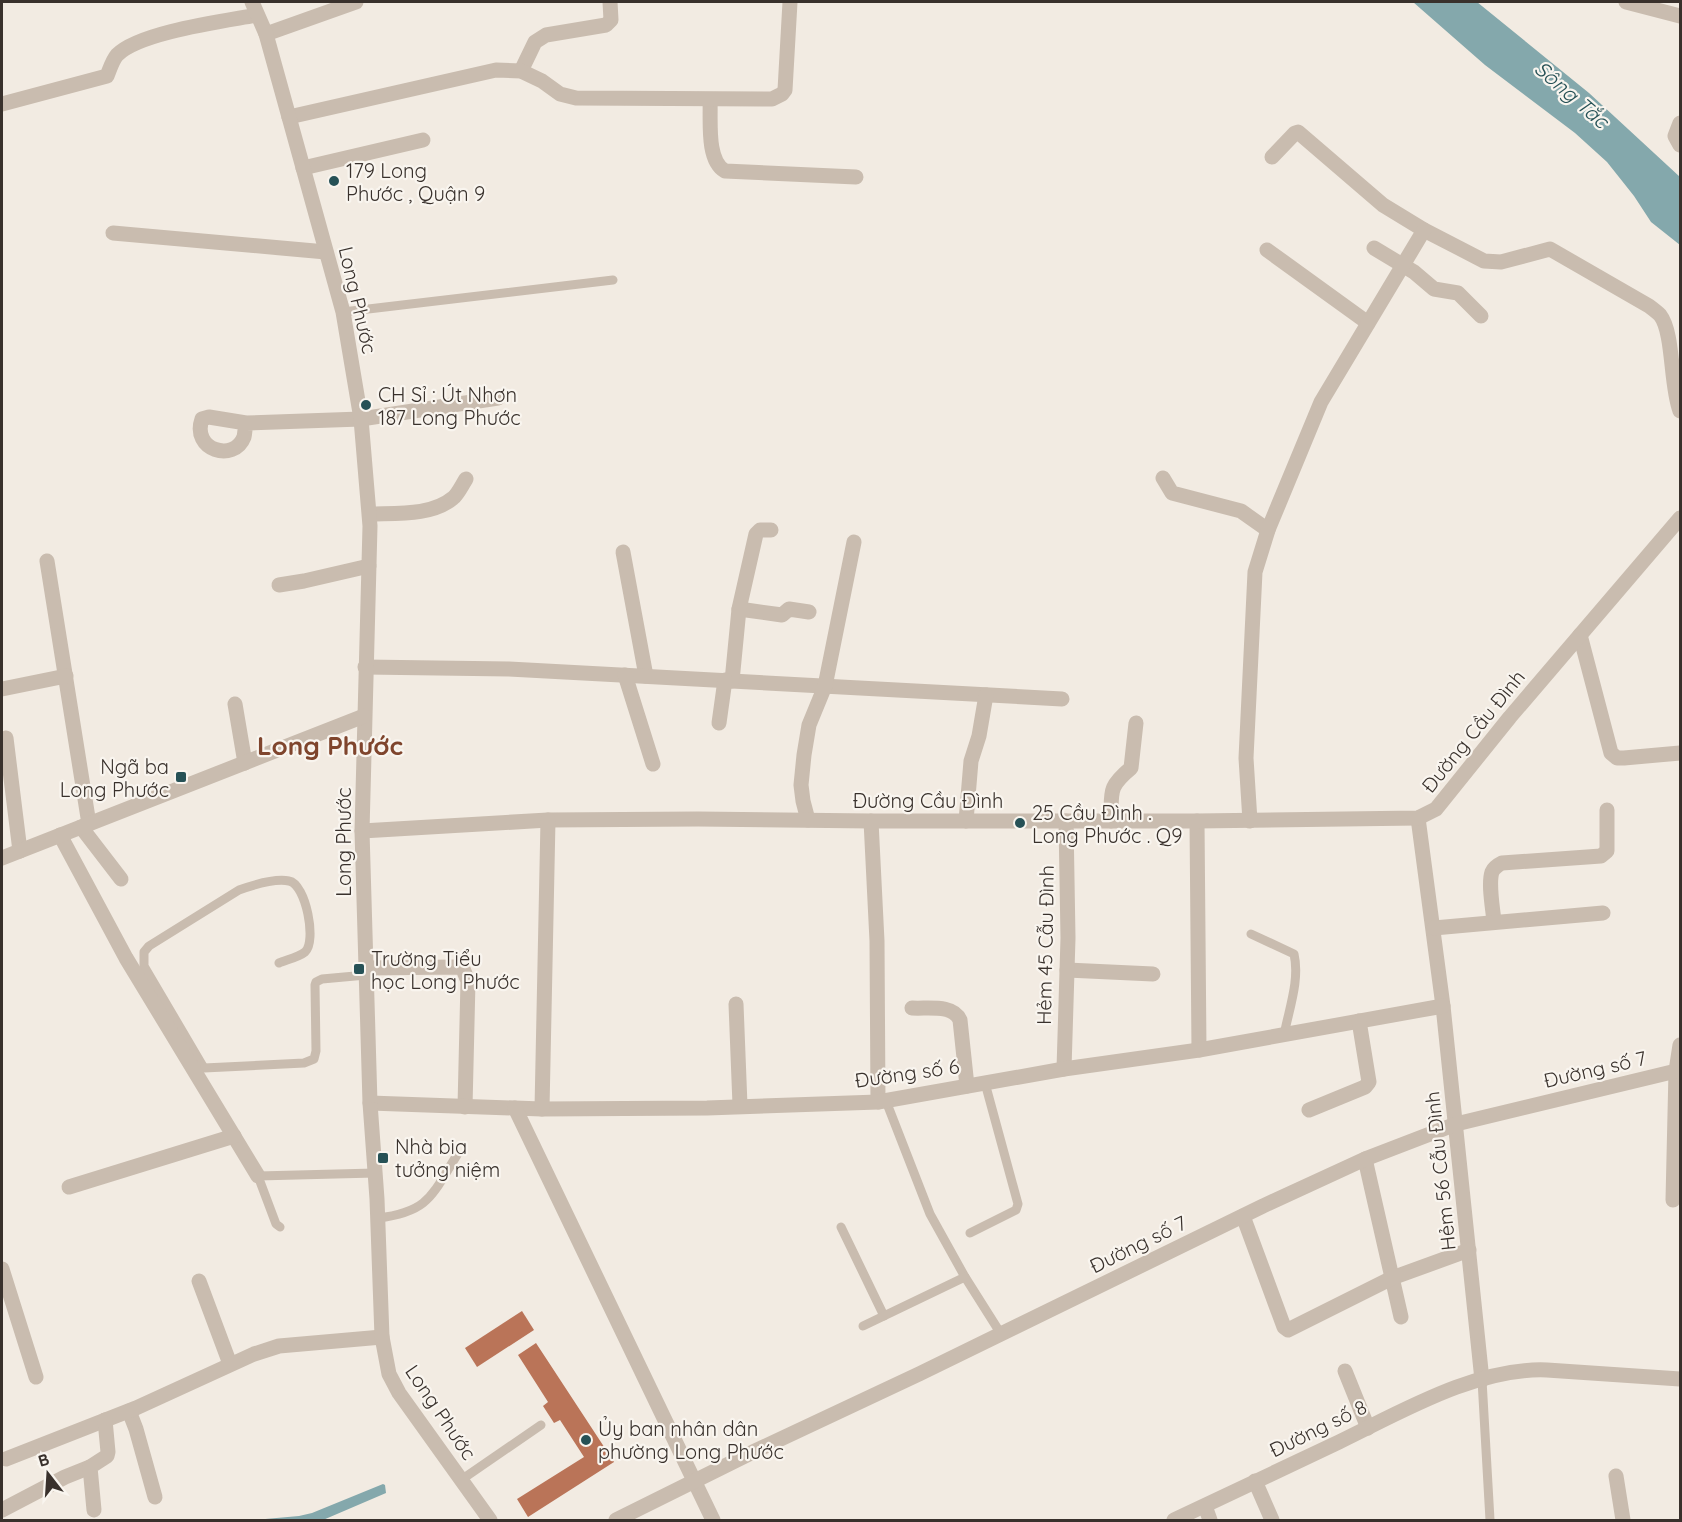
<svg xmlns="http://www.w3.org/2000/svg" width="1682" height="1522" viewBox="0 0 1682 1522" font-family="Quicksand,sans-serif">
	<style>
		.water { fill: #84a8ac }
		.building { fill: #ba7458 }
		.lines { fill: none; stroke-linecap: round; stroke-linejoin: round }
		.service { stroke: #c9bcaf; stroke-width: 9 }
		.minor { stroke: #c9bcaf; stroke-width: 15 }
		.tertiary { stroke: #c9bcaf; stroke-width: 15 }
		.poi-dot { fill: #265156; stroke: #f9f5ef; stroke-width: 2 }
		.labels { text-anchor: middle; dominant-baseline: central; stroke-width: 4.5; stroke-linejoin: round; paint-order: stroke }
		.poi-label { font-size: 20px; fill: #39312c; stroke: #f9f5ef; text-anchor: start }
		.street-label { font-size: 20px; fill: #39312c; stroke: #f9f5ef }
		.water-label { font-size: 21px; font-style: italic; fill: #265156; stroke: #f9f5ef }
		.district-label { font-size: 26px; font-weight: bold; fill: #7f452d; stroke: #f9f5ef }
	</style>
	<rect width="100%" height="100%" fill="#f2ebe2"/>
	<!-- water -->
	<g class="water">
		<path d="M1413,2h64l112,91 91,84v68l-29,-23 -17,-26 -27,-34 -32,-29 -90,-68z"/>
		<path d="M383,1484l2,1 1,8 -63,27h-70l46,-4 13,-3z"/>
	</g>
	<!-- building -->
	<g class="building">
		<path d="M522,1311l12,19 -57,37 -12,-19z"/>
		<path d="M536,1343l78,119 -86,55 -11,-18 67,-42 -24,-37 -6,3 -11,-17 5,-4 -30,-47z"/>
	</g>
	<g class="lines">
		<!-- service -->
		<g class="service">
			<path d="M343,312l270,-32"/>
			<path d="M1251,934l43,20c6,26 -5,55 -10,81"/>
			<path d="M279,963c7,-3 20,-6 26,-11 12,-10 1,-68 -16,-71 -15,-3 -36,4 -50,9l-90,56 -5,6v14l60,102 100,-5 10,-4 2,-8 -1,-66 1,-3 6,-3 44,-4"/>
			<path d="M886,1101l44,113 35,63 36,57"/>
			<path d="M378,1218c51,-6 54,-23 79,-63"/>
			<path d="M280,1227l-4,-3 -18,-48 117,-3"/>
			<path d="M841,1227l43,89"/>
			<path d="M970,1233l46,-23 2,-6 -33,-121"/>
			<path d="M863,1326l102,-49"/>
			<path d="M1482,1380l8,140"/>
			<path d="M461,1480l80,-55"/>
		</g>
		<!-- minor -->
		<g class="minor">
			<path d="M1626,2l54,14"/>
			<path d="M266,34l90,-32"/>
			<path d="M521,71l14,-29 11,-7 60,-10 5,-5 -1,-18"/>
			<path d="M710,100c1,20 -4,60 15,71l131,6"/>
			<path d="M2,104l105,-28c3,-7 5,-15 10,-21 22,-23 108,-34 140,-40"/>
			<path d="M289,117l207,-47 25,1 21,10 18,13 16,4 196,1 10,-5 3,-4 5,-88"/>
			<path d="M1680,123l-5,13 5,9"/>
			<path d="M1272,157l23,-24 3,-1 85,73 41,25 60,31 17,1 49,-13 99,57c4,3 8,6 11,9 14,18 10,70 20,96"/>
			<path d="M303,168l120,-28"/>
			<path d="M113,233l213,19"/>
			<path d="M1374,248l40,24 20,17 24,4 23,23"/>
			<path d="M1267,250l101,73"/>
			<path d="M246,423c-1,4 -1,10 -2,14 -10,26 -53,13 -42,-18l7,-2 37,6 115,-4 137,-21"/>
			<path d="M1163,478l9,15 69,18 27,19"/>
			<path d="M370,514c26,-1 62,2 83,-16 5,-4 9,-13 13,-19"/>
			<path d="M623,552l23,124"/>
			<path d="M47,561l42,263"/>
			<path d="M279,585l25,-4 65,-15"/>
			<path d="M739,609l43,6 7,-6 20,3"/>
			<path d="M1580,635l31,118 6,5h7l56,-5"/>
			<path d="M365,667l144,2 553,30"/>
			<path d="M625,675l28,89"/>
			<path d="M732,681l7,-72 17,-75 4,-4h11"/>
			<path d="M2,689l64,-13"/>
			<path d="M235,704l10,59"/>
			<path d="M719,723l6,-43"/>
			<path d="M6,738l14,113"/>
			<path d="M1418,818l25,188 39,374"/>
			<path d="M808,820l-5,-19 -2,-16 3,-30 5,-30 16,-39 29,-144"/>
			<path d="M871,821l6,120 1,161"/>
			<path d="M966,821l5,-60 8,-25 7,-41"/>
			<path d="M1111,821c1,-29 -4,-33 20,-53l5,-45"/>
			<path d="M1197,821l2,229"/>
			<path d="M1250,821l-4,-63 9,-186 13,-42 53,-128 103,-172"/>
			<path d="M81,827l40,52"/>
			<path d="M362,831l186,-11 150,-1 173,2h326l221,-3 18,-9 74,-92 170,-199"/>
			<path d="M60,835l66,123 132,218"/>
			<path d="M1494,922c-1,-13 -6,-38 -2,-50 2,-5 6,-7 10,-9l99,-7 6,-5v-41"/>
			<path d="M1434,928l169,-15"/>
			<path d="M366,968l91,-1 6,2 5,12 -3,126"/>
			<path d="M1067,970l86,4"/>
			<path d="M736,1004l4,101"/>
			<path d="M912,1008c16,1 41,-4 48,12l7,66"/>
			<path d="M1064,1069l4,-131 -2,-117"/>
			<path d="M370,1103l172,6 165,-1 171,-6 186,-33 135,-19 244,-44"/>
			<path d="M515,1108l198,412"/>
			<path d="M542,1109l6,-289"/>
			<path d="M1309,1110l56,-23 4,-5 -10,-61"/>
			<path d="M1365,1159l36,158"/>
			<path d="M69,1187l165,-51"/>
			<path d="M1673,1200l3,-129"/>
			<path d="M1243,1216l41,111 4,3 104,-52 77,-28"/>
			<path d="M2,1269l34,108"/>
			<path d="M199,1281l31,83"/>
			<path d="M1345,1371l23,57"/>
			<path d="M129,1411l7,18 19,68"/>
			<path d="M6,1459l130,-51 118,-54 25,-8 103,-9"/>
			<path d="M1616,1476l7,44"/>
			<path d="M1255,1481l17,39"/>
			<path d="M1205,1506l5,14"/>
			<path d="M2,1510l63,-33 25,-10"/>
			<path d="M94,1510l-4,-43 17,-11 1,-4 -3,-32"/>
			<path d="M616,1520l139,-69 164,-77 344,-168 102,-47 91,-35 220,-53 4,-26"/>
			<path d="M1174,1520c55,-26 110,-52 165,-78 62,-30 138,-75 208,-72l133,9"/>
		</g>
		<!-- tertiary -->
		<g class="tertiary">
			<path d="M252,2l14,32 77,278 18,107 9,107 -8,305 8,272 7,96 5,138 7,37 10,19 91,127"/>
			<path d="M2,858l362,-142"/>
		</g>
	</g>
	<!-- markers -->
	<g class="poi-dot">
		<circle cx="334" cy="181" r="6"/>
		<circle cx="366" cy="405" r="6"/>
		<rect x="175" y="771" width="12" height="12" rx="3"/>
		<circle cx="1020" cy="823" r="6"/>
		<rect x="353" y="963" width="12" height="12" rx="3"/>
		<rect x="377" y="1152" width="12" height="12" rx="3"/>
		<circle cx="586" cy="1440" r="6"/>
	</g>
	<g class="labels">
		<!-- poi labels -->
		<g class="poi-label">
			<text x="346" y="170">179 Long<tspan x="346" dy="23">Phước , Quận 9</tspan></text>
			<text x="378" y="394">CH Sỉ : Út Nhơn<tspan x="378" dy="23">187 Long Phước</tspan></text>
			<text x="169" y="766" text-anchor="end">Ngã ba<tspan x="169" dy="23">Long Phước</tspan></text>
			<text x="1032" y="812">25 Cầu Đình .<tspan x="1032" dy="23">Long Phước . Q9</tspan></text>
			<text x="371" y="958">Trường Tiểu<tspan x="371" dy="23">học Long Phước</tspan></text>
			<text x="395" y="1146">Nhà bia<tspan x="395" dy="23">tưởng niệm</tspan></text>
			<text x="598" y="1428">Ủy ban nhân dân<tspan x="598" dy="23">phường Long Phước</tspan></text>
		</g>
		<!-- street labels -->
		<g class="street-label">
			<text transform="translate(358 300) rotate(77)">Long Phước</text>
			<text transform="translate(1473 731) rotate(-51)">Đường Cầu Đình</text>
			<text x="928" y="800">Đường Cầu Đình</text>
			<text transform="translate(343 842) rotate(-90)">Long Phước</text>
			<text transform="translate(1045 945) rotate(-89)">Hẻm 45 Cẫu Đình</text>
			<text transform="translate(1595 1069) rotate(-13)">Đường số 7</text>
			<text transform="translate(907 1073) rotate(-8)">Đường số 6</text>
			<text transform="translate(1440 1171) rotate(-96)">Hẻm 56 Cẫu Đình</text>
			<text transform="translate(1138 1244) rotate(-26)">Đường số 7</text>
			<text transform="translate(441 1412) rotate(56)">Long Phước</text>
			<text transform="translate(1318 1428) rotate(-26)">Đường số 8</text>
		</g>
		<!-- water labels -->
		<g class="water-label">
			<text transform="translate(1572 94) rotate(41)">Sông Tắc</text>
		</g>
		<!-- district labels -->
		<g class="district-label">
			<text x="330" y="745">Long Phước</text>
		</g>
	</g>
	<!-- border -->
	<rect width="1682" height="1522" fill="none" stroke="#39312c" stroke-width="6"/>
	<!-- north arrow -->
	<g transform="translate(48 1474) rotate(343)" stroke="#f9f5ef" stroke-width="4.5" paint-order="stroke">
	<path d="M0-4.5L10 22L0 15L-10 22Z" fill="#39312c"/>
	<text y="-9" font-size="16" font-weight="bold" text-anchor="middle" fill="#39312c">B</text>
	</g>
</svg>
